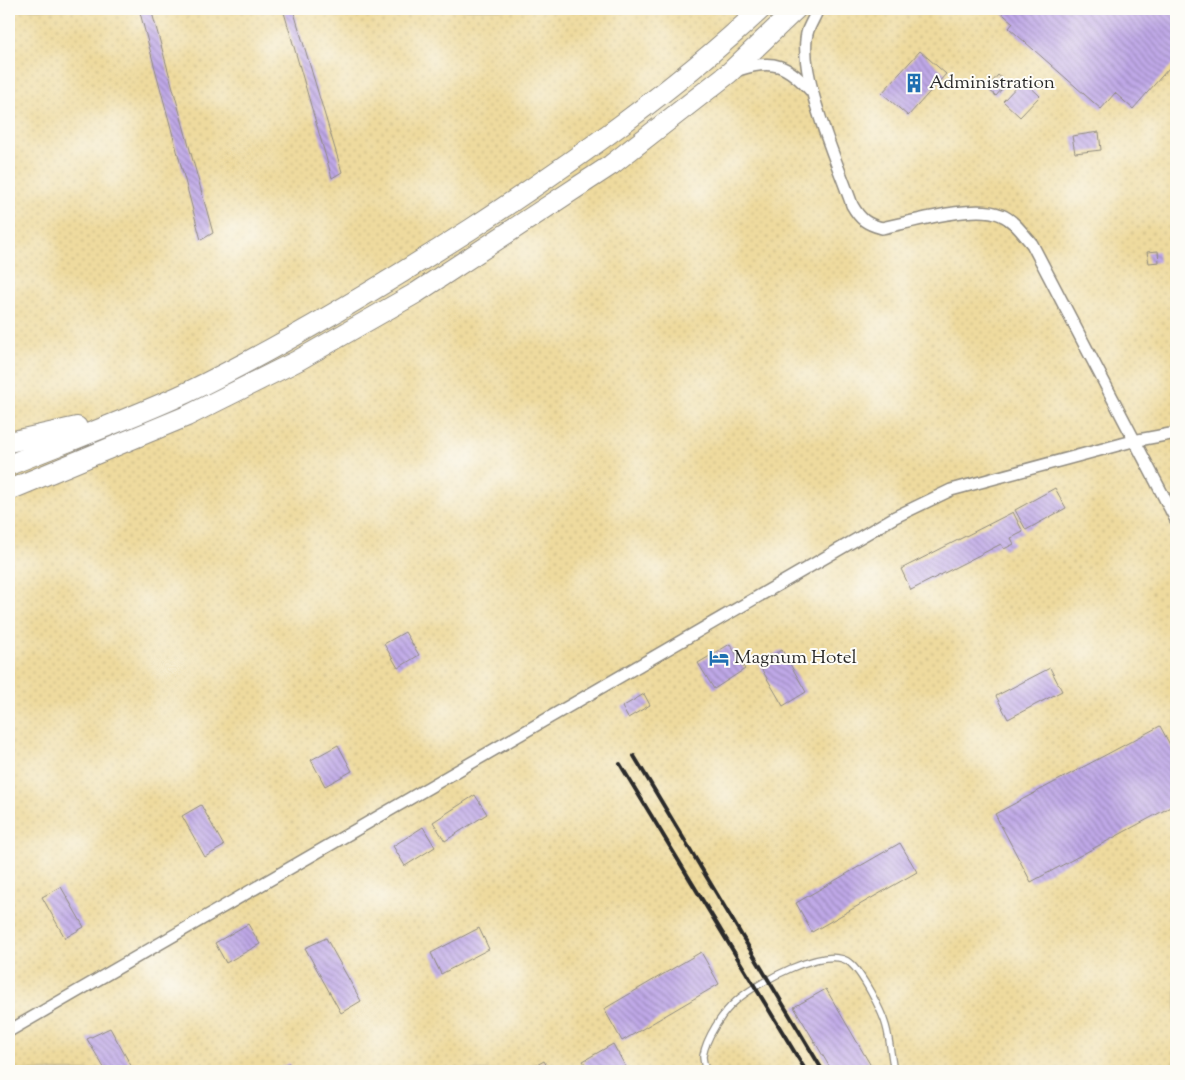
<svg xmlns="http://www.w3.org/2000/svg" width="1185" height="1080" viewBox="0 0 1185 1080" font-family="'Sorts Mill Goudy',serif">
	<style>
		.sand { fill: url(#sand-dots); stroke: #8c8264 }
		.building { fill: url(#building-back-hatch) }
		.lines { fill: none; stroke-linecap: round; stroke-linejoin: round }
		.lane-casing { stroke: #8f8a7f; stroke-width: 8 }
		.street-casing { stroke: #8f8a7f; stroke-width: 14 }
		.highway-casing { stroke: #8f8a7f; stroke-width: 22 }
		.lane { stroke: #fff; stroke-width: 5.5 }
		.street { stroke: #fff; stroke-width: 11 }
		.highway { stroke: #fff; stroke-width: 20 }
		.rail { stroke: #2b2b2b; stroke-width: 4 }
		.labels { text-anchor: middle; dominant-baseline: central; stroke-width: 4; stroke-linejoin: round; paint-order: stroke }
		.poi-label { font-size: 19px; fill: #2b2b2b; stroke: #fdfcf7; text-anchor: start }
	</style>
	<defs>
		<pattern id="sand-dots" width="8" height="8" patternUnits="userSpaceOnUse" patternTransform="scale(1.25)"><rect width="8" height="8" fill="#eeda9e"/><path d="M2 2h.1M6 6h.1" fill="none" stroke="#cb8" stroke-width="1.8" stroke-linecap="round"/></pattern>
		<pattern id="building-back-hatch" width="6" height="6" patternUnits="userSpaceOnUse" patternTransform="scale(1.25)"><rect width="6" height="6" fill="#bfa8e7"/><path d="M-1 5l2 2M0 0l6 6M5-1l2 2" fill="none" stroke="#9b89bb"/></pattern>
	</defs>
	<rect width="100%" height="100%" fill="#fdfcf7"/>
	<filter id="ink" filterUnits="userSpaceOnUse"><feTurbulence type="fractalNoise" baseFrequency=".02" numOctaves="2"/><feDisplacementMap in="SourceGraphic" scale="10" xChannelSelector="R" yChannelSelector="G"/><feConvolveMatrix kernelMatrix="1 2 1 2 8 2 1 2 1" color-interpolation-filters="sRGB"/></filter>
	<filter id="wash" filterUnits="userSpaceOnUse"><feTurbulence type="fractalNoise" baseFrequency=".0096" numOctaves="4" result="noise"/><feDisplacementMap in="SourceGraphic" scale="20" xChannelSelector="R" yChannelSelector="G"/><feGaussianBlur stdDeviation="1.12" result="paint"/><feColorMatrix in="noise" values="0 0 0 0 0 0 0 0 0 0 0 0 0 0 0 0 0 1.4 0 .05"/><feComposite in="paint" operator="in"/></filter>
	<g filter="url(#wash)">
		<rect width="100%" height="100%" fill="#f3ead3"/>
		<!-- sand -->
		<rect class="sand" x="9" y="9" width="1167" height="1062"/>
		<g id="blocks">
			<!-- building -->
			<g class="building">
				<path d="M139,9h12l62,224 -12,7z"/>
				<path d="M283,9h10l49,163 -10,6z"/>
				<path d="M997,9h179v51l-43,49 -18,-16 -14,16 -92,-81 4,-5z"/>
				<path d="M920,51l26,23 -38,42 -26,-23z"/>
				<path d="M998,75l9,8 -11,13 -9,-8z"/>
				<path d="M1023,80l17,16 -20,21 -17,-16z"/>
				<path d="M1099,132l2,18 -26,3 -3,-17z"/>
				<path d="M1158,251l1,11 -10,1 -2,-11z"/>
				<path d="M1055,488l11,20 -40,22 -11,-20z"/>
				<path d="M1013,512l10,20 -12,6 3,6 -10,5 -3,-5 -90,46 -10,-21z"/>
				<path d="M405,632l14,23 -21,13 -14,-24z"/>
				<path d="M730,644l15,25 -31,20 -16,-26z"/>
				<path d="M782,650l24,42 -23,14 -25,-43z"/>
				<path d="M1050,668l12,23 -54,28 -12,-23z"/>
				<path d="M644,694l6,11 -22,13 -6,-11z"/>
				<path d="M1160,726l16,30v48l-145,78 -36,-68z"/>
				<path d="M338,745l14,26 -27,15 -14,-26z"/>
				<path d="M475,795l12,19 -42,27 -12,-19z"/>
				<path d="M201,805l23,41 -19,11 -23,-41z"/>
				<path d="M423,827l12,20 -30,19 -12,-20z"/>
				<path d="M900,843l17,29 -105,60 -16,-29z"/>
				<path d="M61,887l23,40 -19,11 -23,-41z"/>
				<path d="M248,924l12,20 -34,19 -11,-20z"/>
				<path d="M479,928l10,21 -48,25 -10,-21z"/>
				<path d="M326,938l35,63 -20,12 -36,-65z"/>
				<path d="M701,952l18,32 -97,57 -18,-32z"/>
				<path d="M826,989l48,82h-42l-38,-64z"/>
				<path d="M110,1028l24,43h-28l-19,-32z"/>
				<path d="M613,1044l15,27h-39l-6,-10z"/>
				<path d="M544,1061l6,10h-24z"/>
				<path d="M289,1063l5,8h-20z"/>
			</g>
		</g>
	</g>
	<g filter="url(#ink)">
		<use href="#blocks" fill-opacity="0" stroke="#8f8a7f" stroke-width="1"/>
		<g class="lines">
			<defs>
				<path id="lane" d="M706,1071c-1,-4 -3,-10 -3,-15 3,-18 19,-43 33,-55 18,-17 92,-58 114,-38 12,10 32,48 36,63 4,14 5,31 8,45"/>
				<g id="street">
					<path d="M818,9c-3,7 -7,14 -10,21 -13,40 30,134 44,175 8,14 14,19 30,23 30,-6 93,-25 119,-13 13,5 22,19 31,29l144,276"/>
					<path d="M738,70c36,-12 49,-5 74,22"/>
					<path d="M9,1031l886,-514 56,-27 182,-49 43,-8"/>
				</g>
				<g id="highway">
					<path d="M9,442l68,-15"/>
					<path d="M9,465c58,-24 119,-45 177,-72 99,-48 193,-105 285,-164 102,-67 201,-137 290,-220"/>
					<path d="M9,490l178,-74 110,-55 119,-68 195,-128 118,-92 67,-64"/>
				</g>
			</defs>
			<!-- lane casing -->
			<use href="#lane" class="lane-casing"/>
			<!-- street casing -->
			<use href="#street" class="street-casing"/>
			<!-- highway casing -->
			<use href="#highway" class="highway-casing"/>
			<!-- lane -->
			<use href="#lane" class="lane"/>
			<!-- street -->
			<use href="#street" class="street"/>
			<!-- highway -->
			<use href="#highway" class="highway"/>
			<!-- rail -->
			<g class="rail">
				<path d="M634,756l189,315"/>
				<path d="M620,764l186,307"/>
			</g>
		</g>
	</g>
	<!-- icons -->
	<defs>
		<symbol id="building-bare" viewBox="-9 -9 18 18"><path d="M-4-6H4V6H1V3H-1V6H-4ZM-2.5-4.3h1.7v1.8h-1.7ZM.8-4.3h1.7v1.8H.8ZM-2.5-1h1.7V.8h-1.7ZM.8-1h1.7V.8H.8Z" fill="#1f6fb2" stroke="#fdfcf7" stroke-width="2.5" paint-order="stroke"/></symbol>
		<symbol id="hotel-bare" viewBox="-9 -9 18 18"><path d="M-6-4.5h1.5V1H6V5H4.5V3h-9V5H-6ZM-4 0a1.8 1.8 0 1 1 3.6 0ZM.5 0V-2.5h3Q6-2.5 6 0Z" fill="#1f6fb2" stroke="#fdfcf7" stroke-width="2.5" paint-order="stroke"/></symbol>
	</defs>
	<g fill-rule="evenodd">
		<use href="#building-bare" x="900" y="69" width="28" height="28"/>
		<use href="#hotel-bare" x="705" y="644" width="28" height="28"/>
	</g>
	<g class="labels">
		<!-- poi labels -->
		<g class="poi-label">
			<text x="929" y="83">Administration</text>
			<text x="734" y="658">Magnum Hotel</text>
		</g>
	</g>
	<!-- margin -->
	<rect width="1185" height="1080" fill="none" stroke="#fdfcf7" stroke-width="30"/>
</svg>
